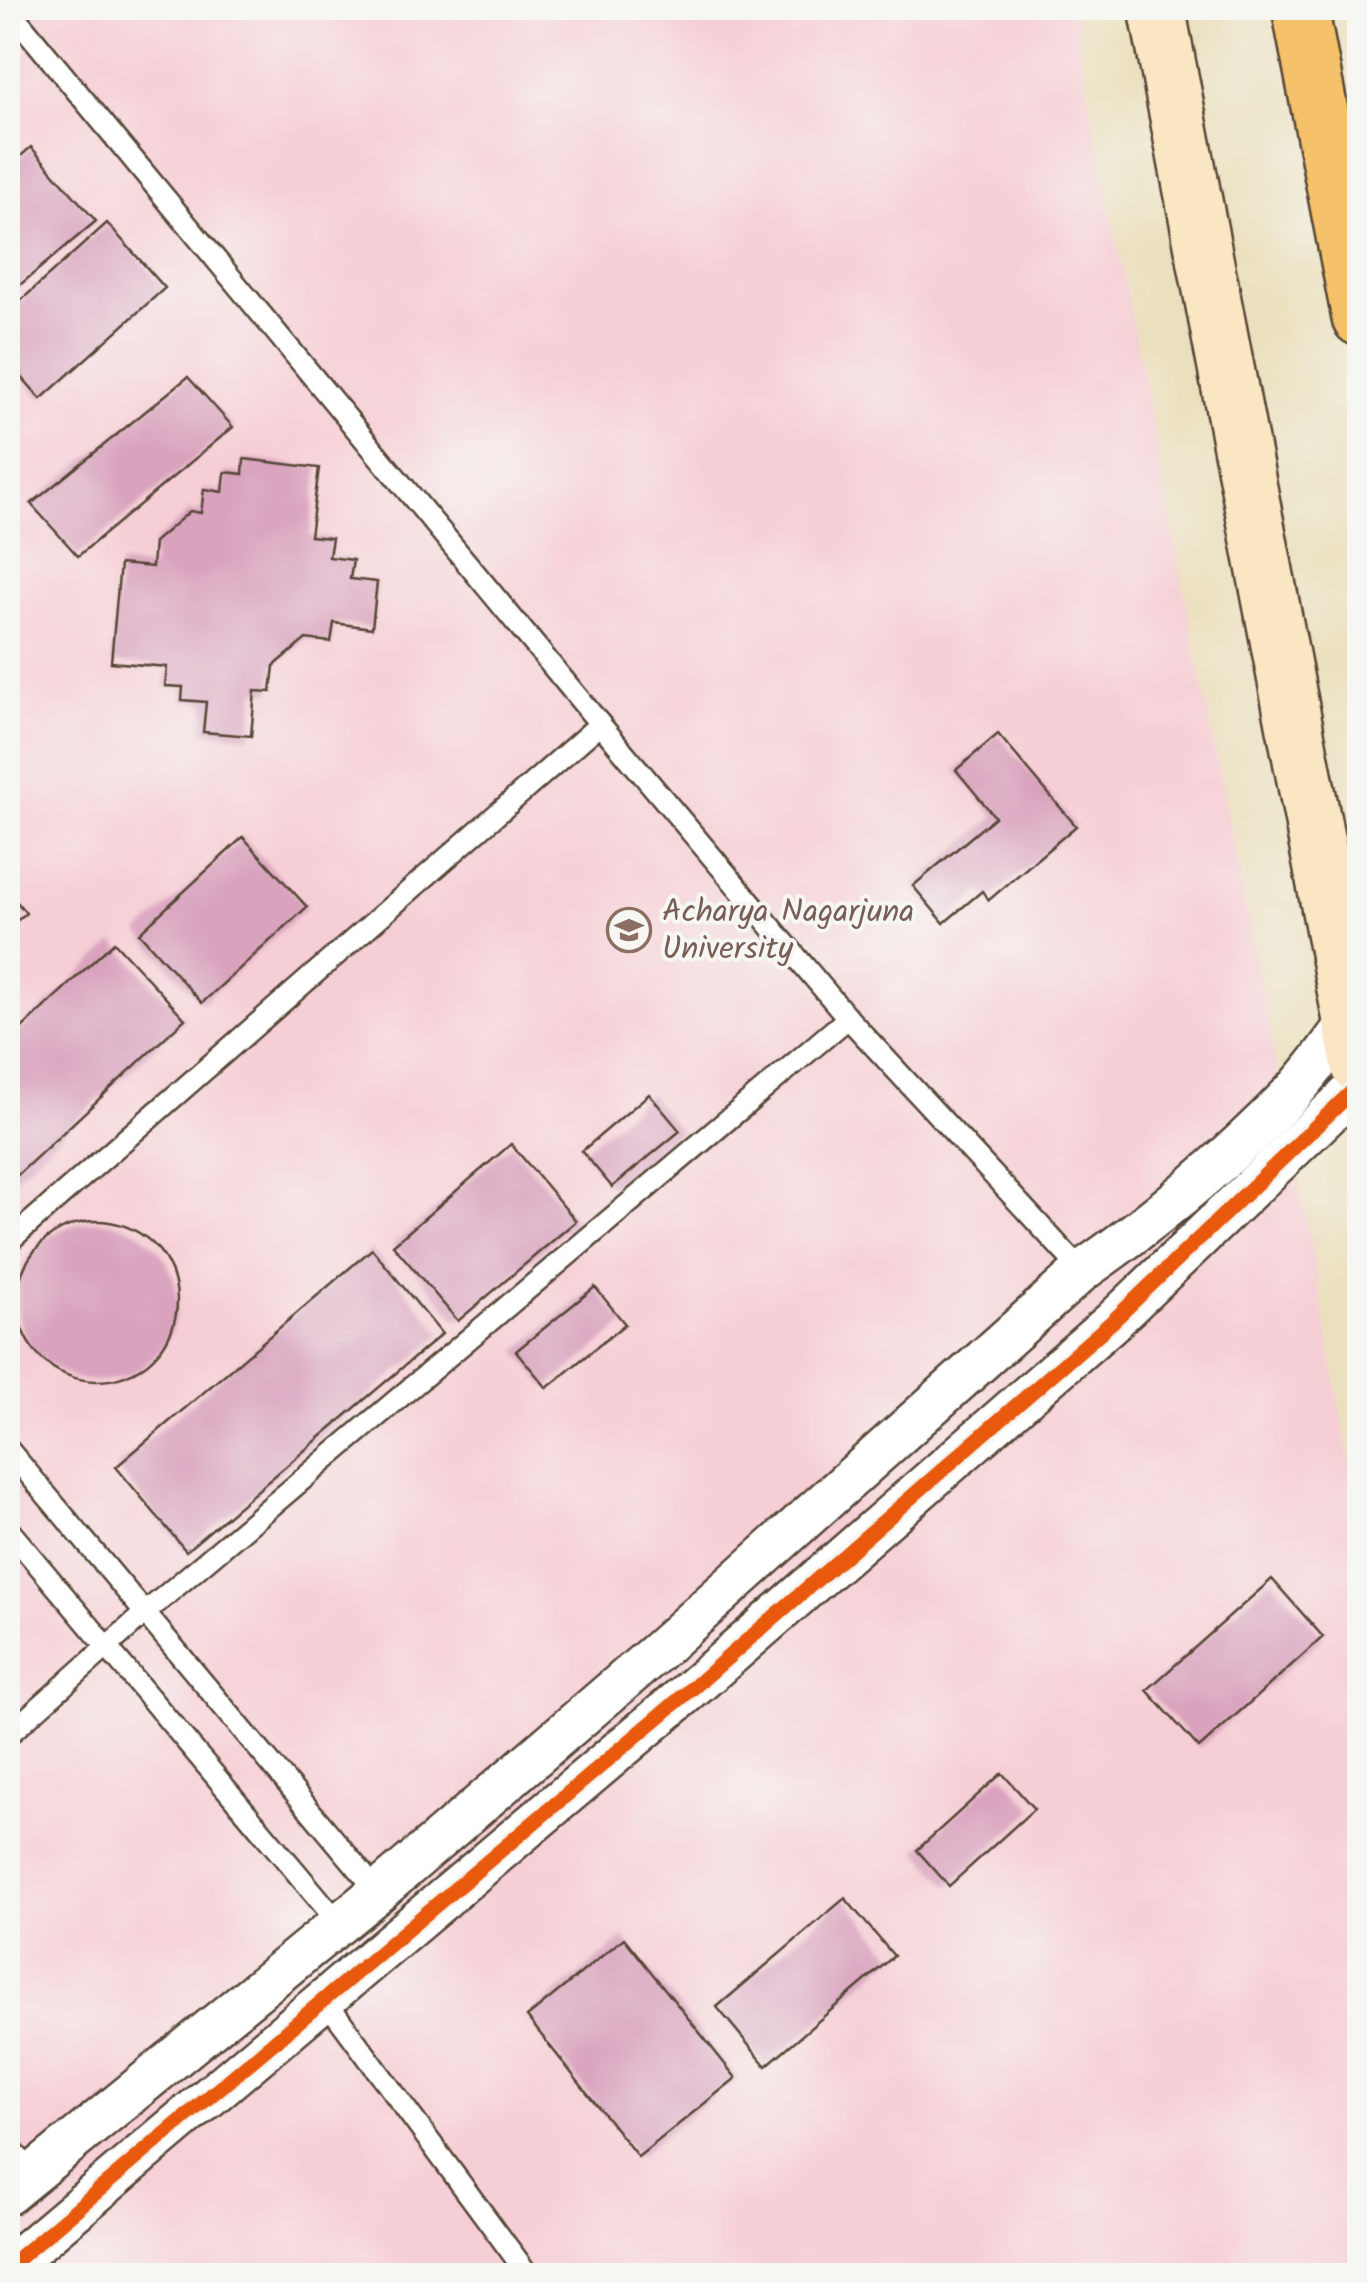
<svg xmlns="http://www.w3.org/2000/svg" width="1367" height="2283" viewBox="0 0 1367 2283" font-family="Kalam,sans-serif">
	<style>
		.built { fill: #f6cfd6 }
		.building { fill: #d9a3bd }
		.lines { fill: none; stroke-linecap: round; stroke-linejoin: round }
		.lane-casing { stroke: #554536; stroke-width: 25 }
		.street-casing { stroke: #554536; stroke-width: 45 }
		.secondary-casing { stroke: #554536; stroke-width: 60 }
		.highway-casing { stroke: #554536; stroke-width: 60 }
		.lane { stroke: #fff; stroke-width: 20 }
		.street { stroke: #fff; stroke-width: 40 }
		.secondary { stroke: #fbe6c4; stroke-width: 55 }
		.highway { stroke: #f5c16b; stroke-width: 55 }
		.cycleway-casing { stroke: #f6f6f2; stroke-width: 21 }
		.cycleway { stroke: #e8590c; stroke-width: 15 }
		.labels { text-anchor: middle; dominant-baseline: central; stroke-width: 8; stroke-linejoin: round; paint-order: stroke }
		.education-label { font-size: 32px; fill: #785e54; stroke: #f6f6f2; text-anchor: start }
	</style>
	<rect width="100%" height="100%" fill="#f6f6f2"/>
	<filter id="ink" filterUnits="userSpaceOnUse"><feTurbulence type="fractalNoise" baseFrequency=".01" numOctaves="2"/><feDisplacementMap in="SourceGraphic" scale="20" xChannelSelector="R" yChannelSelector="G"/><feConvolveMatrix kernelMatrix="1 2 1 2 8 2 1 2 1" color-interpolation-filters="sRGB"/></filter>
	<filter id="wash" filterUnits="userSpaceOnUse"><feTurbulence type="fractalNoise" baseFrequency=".0048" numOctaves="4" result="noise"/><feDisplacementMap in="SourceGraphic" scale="40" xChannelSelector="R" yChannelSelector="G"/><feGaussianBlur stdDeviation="2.25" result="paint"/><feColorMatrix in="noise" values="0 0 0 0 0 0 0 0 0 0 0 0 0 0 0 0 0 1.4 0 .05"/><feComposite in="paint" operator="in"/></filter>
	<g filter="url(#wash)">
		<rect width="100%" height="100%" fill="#ebe0be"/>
		<!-- built -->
		<path class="built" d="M8,8h1068l4,43 243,1257 36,206v761l-1351,1z"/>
		<g id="blocks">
			<!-- building -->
			<g class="building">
				<path d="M31,147l65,74 -88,74v-128z"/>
				<path d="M107,223l58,65 -124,111 -33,-38v-49z"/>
				<path d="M188,377l45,50 -155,129 -47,-52z"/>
				<path d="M244,459l75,9 -9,68 22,2 -3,19 24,3 -3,19 27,3 -5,46 -38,-5 -3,19 -25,-3 -32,27 -3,26 -16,-1 -4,45 -48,-4 3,-30 -24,-2 1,-13 -18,-1 2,-19 -56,-5 9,-98 32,3 2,-25 36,-31 11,2 3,-24 19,3 2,-20 18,2z"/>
				<path d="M998,734l78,92 -87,74 -7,-9 -38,32 -31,-37 82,-69 -39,-47z"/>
				<path d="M243,837l64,70 -105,96 -63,-70z"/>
				<path d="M8,891l18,22 -18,15z"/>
				<path d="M114,942l71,77 -177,165v-143z"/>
				<path d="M649,1094l31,37 -68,56 -30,-36z"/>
				<path d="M511,1144l65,77 -118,100 -65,-76z"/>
				<circle cx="97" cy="1301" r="80"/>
				<path d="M372,1249l70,85 -256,217 -70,-84z"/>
				<path d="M595,1287l30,37 -78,64 -31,-37z"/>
				<path d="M1272,1579l51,58 -124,111 -52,-58z"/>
				<path d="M1002,1773l32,36 -85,77 -32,-36z"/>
				<path d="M845,1898l49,58 -128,110 -49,-59z"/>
				<path d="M624,1938l112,140 -98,79 -111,-140z"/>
			</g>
		</g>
	</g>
	<g filter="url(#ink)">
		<use href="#blocks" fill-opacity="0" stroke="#554536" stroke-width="2.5"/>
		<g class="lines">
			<defs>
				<g id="lane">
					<path d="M8,8l592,716 248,294 234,253"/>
					<path d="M8,1242l592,-518"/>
					<path d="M8,1449l370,443"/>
					<path d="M8,1529l330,393"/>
					<path d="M8,1735l138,-123 702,-594"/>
					<path d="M326,2001l203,275"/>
					<path d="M8,2146l24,26"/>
				</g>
				<g id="street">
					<path d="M8,2194l370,-302 280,-241 424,-380c75,-52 147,-113 210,-178 21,-21 39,-49 57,-72l11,-4"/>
					<path d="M8,2267l686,-580 419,-366 247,-237"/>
				</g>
				<path id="secondary" d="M1157,8l203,1059"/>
				<path id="highway" d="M1300,8l60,310"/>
			</defs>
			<!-- lane casing -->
			<use href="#lane" class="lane-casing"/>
			<!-- street casing -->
			<use href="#street" class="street-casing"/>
			<!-- secondary casing -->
			<use href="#secondary" class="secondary-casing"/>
			<!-- highway casing -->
			<use href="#highway" class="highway-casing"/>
			<!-- lane -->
			<use href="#lane" class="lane"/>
			<!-- street -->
			<use href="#street" class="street"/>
			<!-- secondary -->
			<use href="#secondary" class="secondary"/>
			<!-- highway -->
			<use href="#highway" class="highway"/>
			<defs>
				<path id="cycleway" d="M8,2267l686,-580 419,-366 247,-237"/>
			</defs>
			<!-- cycleway casing -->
			<use href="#cycleway" class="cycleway-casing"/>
			<!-- cycleway -->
			<use href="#cycleway" class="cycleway"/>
		</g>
	</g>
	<!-- icons -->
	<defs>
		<symbol id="university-ring" viewBox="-11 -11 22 22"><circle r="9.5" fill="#f6f6f2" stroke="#8d6e63" stroke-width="1.5"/><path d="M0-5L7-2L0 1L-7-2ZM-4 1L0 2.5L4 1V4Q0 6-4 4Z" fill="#8d6e63"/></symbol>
	</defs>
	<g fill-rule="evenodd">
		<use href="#university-ring" x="604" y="905" width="50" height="50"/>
	</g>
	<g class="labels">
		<!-- education labels -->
		<g class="education-label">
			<text x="662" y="912">Acharya Nagarjuna<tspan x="662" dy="37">University</tspan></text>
		</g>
	</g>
	<!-- margin -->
	<rect width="1367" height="2283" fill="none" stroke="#f6f6f2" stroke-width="40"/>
</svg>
